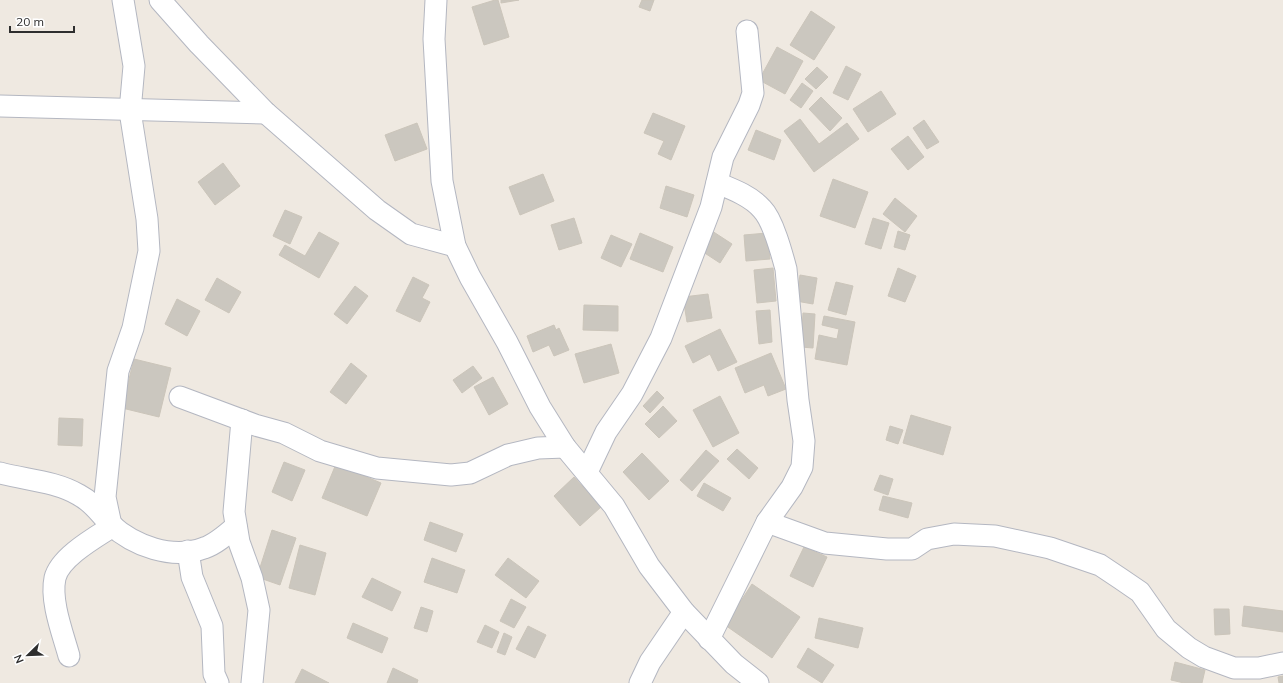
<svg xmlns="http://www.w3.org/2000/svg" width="1283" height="683" viewBox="0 0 1283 683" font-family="Mulish,sans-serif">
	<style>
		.building { fill: #cbc7bf; stroke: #cbc5ba }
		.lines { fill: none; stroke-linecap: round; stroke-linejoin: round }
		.minor-casing { stroke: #b4b7c1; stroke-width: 23 }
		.minor { stroke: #fff; stroke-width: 21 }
	</style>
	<rect width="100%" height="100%" fill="#efe9e1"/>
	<!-- building -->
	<g class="building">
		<path d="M495,0h3l11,37 -25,8 -12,-38z"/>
		<path d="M501,0h18l-18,3z"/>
		<path d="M642,0h12l-4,11 -11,-4z"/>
		<path d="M811,11l24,16 -21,33 -24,-15z"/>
		<path d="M777,47l26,14 -18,33 -26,-14z"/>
		<path d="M846,66l15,8 -13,26 -15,-7z"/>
		<path d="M817,67l11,10 -12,12 -11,-10z"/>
		<path d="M802,83l11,8 -12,17 -11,-8z"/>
		<path d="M881,91l15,23 -28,18 -15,-23z"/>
		<path d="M821,97l21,21 -12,13 -21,-22z"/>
		<path d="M653,113l32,13 -14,34 -13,-6 6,-13 -20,-8z"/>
		<path d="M800,119l19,25 28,-21 12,16 -45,33 -30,-41z"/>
		<path d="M924,120l15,22 -12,7 -14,-21z"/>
		<path d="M417,123l10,26 -32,12 -10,-26z"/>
		<path d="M756,130l25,10 -7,20 -26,-10z"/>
		<path d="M908,136l16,21 -16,13 -17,-21z"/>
		<path d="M223,163l17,23 -25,19 -17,-23z"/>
		<path d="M543,174l11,27 -34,14 -11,-28z"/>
		<path d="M833,179l35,13 -13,36 -35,-12z"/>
		<path d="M666,186l28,9 -7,22 -27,-9z"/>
		<path d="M895,198l22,18 -12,16 -22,-18z"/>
		<path d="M285,210l17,7 -12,27 -17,-8z"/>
		<path d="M574,218l8,25 -23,7 -8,-25z"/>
		<path d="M873,218l16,5 -8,26 -16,-5z"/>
		<path d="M709,229l23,15 -12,19 -23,-15z"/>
		<path d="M898,231l12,4 -5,15 -11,-3z"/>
		<path d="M319,232l20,11 -20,35 -40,-23 6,-10 20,11z"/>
		<path d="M640,233l33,14 -10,25 -33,-13z"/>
		<path d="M767,233l3,26 -24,2 -2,-26z"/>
		<path d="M611,235l21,9 -11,23 -20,-9z"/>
		<path d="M773,268l3,33 -19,2 -3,-33z"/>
		<path d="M898,268l18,8 -11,26 -17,-6z"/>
		<path d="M800,275l17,3 -4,26 -17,-3z"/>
		<path d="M413,277l16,8 -7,13 8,4 -10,20 -24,-11z"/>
		<path d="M217,278l24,14 -12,21 -24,-13z"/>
		<path d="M836,282l17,4 -7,29 -18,-5z"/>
		<path d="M355,286l13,10 -21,28 -13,-10z"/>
		<path d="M708,294l4,24 -25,4 -4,-25z"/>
		<path d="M177,299l23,12 -13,25 -22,-12z"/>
		<path d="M584,305l34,1v25l-35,-1z"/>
		<path d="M770,310l2,32 -13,2 -3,-33z"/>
		<path d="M803,313l12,1 -2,34 -12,-1z"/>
		<path d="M824,316l31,6 -8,43 -32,-6 4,-24 18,4 2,-10 -17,-4z"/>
		<path d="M554,325l2,5 3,-2 10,22 -15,6 -5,-11 -16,7 -6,-16z"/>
		<path d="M720,329l17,33 -19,9 -8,-17 -17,9 -8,-17z"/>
		<path d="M611,344l8,29 -35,10 -9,-29z"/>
		<path d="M771,353l15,36 -18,7 -4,-11 -19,8 -10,-25z"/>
		<path d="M134,359l37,9 -12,49 -37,-9z"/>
		<path d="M351,363l16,13 -21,28 -16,-12z"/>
		<path d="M473,366l9,12 -20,15 -9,-13z"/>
		<path d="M493,377l15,27 -19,11 -15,-28z"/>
		<path d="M657,391l7,7 -14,15 -7,-7z"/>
		<path d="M720,396l19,37 -26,14 -20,-37z"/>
		<path d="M663,406l14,15 -18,17 -14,-14z"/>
		<path d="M911,415l40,12 -8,28 -40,-12z"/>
		<path d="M59,418l24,1 -1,27 -24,-1z"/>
		<path d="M890,426l13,4 -5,14 -12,-4z"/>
		<path d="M737,449l21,19 -9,11 -22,-20z"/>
		<path d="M706,450l13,11 -27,30 -12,-11z"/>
		<path d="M642,453l27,28 -20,19 -26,-28z"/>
		<path d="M284,462l21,8 -13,31 -20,-9z"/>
		<path d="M336,464l45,19 -14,33 -45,-18z"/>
		<path d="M880,475l13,4 -5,16 -14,-5z"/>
		<path d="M574,477l27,30 -21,19 -26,-30z"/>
		<path d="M704,483l27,15 -8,13 -26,-15z"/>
		<path d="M883,496l29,7 -4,15 -29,-8z"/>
		<path d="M430,522l33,12 -7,18 -32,-12z"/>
		<path d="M272,530l24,8 -16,47 -23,-8z"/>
		<path d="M300,545l26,8 -11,42 -26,-7z"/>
		<path d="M804,547l23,10 -14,30 -23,-11z"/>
		<path d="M432,558l33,12 -8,23 -33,-11z"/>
		<path d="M508,558l31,23 -13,17 -31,-23z"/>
		<path d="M372,578l29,14 -9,19 -30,-14z"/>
		<path d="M752,584l48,33 -28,41 -47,-33z"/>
		<path d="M511,599l15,8 -12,21 -14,-7z"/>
		<path d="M1244,606l39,5v21l-41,-6z"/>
		<path d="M421,607l12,4 -6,21 -13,-4z"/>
		<path d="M1214,609h15l1,25 -15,1z"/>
		<path d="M819,618l44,10 -5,20 -43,-10z"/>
		<path d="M353,623l35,15 -6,15 -35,-15z"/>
		<path d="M485,625l14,7 -7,16 -15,-6z"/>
		<path d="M528,626l18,9 -11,23 -19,-9z"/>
		<path d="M504,633l8,4 -7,18 -8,-3z"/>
		<path d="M808,648l26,17 -12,18 -25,-16z"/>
		<path d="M1175,662l30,8 -3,13h-18l-13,-3z"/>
		<path d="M393,668l25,12 -1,3h-30z"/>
		<path d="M302,669l27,14h-34z"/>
		<path d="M1283,676v7h-4l-1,-6z"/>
	</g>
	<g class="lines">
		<defs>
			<g id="minor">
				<path d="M160,0l39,44 67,69 111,97 34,24 44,12"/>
				<path d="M436,0l-2,39 8,142 13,65 15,31 37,65 33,65 25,40 49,59 35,60 35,46 50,52 24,19"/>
				<path d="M0,106l266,7"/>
				<path d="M180,397l75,28 29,8 36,18 57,17 74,7 19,-2 38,-18 30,-7 27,-1"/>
				<path d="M242,420l-8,92 5,30 13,36 7,32 -7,73"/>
				<path d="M587,472l19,-40 26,-38 29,-56 50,-131 12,-50 26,-52 4,-12 -6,-62"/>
				<path d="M0,473c26,7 55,8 79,22 15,8 20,18 31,29 24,22 62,36 94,24 12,-4 23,-14 32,-22"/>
				<path d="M767,522l58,21 62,6h25l15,-10 27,-5 41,2 55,12 50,17 21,14 19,13 26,37 23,19 15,9 30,11h25l24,-5"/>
				<path d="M111,525l-6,-28 13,-126 15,-43 16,-77 -2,-32 -17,-108 4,-45 -11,-66"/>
				<path d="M188,551l4,26 20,49 2,48 4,9"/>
				<path d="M709,639l58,-117 25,-35 10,-20 2,-26 -6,-41 -12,-131c-4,-15 -13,-49 -24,-60 -11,-13 -30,-20 -45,-26"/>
				<path d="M69,656c-6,-22 -19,-55 -14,-78 5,-21 41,-41 58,-52"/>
				<path d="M640,683l10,-21 34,-50"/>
			</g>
		</defs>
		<!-- minor casing -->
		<use href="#minor" class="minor-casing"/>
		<!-- minor -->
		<use href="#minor" class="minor"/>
	</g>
	<!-- north arrow -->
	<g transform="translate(28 655) rotate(247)" stroke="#ffffff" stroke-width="3" paint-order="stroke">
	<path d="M0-3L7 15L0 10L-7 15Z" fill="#2e2e2e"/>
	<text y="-6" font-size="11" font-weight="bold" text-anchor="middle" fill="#2e2e2e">N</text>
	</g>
	<!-- scale -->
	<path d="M10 26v6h64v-6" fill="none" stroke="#2e2e2e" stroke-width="2"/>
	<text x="16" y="26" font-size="12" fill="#2e2e2e" stroke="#ffffff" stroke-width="3" paint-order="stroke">20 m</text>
</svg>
